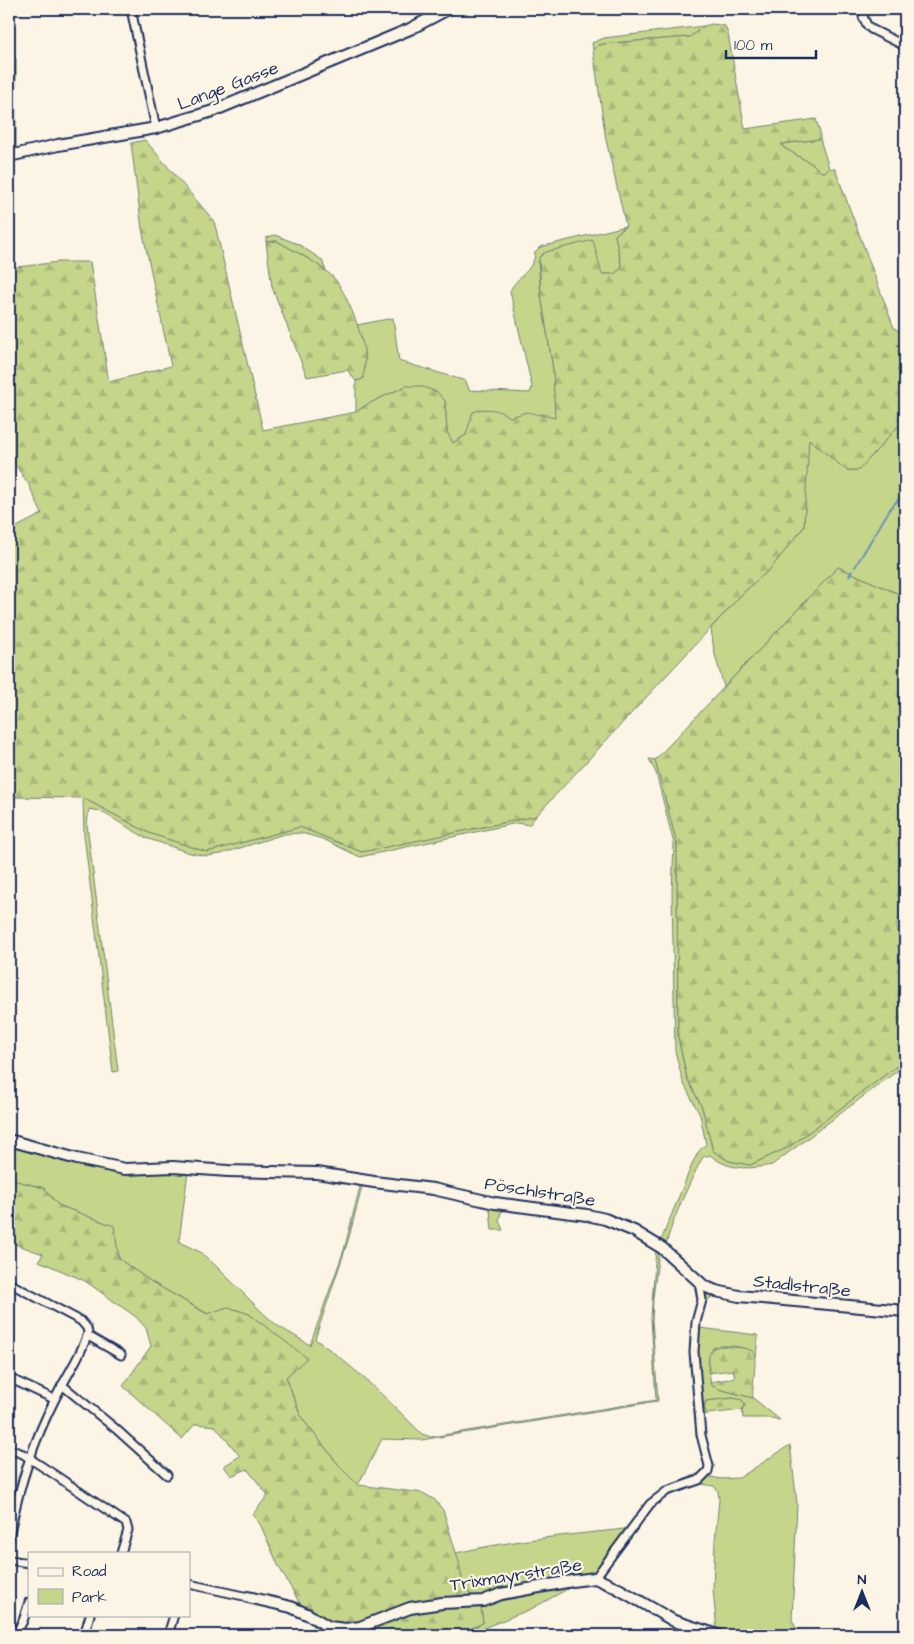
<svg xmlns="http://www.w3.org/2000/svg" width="914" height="1644" viewBox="0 0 914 1644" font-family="'Architects Daughter',sans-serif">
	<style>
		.green { fill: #c5d68a; stroke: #708274; fill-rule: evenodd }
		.forest { fill: url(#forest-firs); stroke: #708274 }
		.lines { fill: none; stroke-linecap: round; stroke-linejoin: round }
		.stream { stroke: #6992bd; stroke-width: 2 }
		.street-casing { stroke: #1b2f5e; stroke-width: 11 }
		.secondary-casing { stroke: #1b2f5e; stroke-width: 14 }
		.street { stroke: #fcf5e5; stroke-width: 7 }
		.secondary { stroke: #fcf5e5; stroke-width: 10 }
		.labels { text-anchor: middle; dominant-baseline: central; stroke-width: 4.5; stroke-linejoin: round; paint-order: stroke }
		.street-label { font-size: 18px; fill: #1b2f5e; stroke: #fcf5e5 }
	</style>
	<defs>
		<pattern id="forest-firs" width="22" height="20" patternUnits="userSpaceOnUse" patternTransform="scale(1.25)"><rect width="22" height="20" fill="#c5d68a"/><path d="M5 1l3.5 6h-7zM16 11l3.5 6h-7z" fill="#a9b87a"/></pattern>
	</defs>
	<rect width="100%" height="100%" fill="#fcf5e5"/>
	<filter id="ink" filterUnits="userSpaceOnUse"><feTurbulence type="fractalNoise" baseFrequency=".02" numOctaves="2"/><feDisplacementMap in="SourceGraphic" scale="10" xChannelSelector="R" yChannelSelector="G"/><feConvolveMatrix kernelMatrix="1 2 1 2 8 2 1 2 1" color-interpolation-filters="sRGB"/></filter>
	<g filter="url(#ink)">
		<!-- green -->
		<g class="green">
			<path d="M704,26l-14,11 -79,6 -13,2 -5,5 -1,-7 12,-5z"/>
			<path d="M820,139l9,29 -4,4h-4l-7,-7 -30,-17 -3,-4z"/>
			<path d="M626,226l-11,9 7,33 -8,6h-12l-64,-13 3,34 12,74 3,50 -12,-5 -34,3 -7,-4 -21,-4 -12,18 -4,8 -13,8 -6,-11 -2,-31 -39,-15 -40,19 -10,7v-31l7,-2 2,-21 -8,-33 36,-7 6,43 67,20 3,9 61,3 2,-6 -22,-96c7,-15 25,-21 25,-39l5,-5z"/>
			<path d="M275,235l23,9 24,16 4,11 -17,-12 -32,-18 -11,1v-4z"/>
			<path d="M901,423l4,1v171l-11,-3 -56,-25 -114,120 -10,-36 -3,-23 33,-36 27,-24 33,-41 4,-89 38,32h13z"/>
			<path d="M649,759l6,1 22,84 1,193 9,41 15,29 11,44 16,10 21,4 39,-18 116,-87v5l-133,100c-23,4 -43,6 -62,-10l-7,2c-9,15 -37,76 -37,91l34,30 13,9 16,4 54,7 122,10v6l-189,-18 -6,2 -7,8 -5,20 2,2 57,7 1,2 -2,20c-8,-12 -31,-13 -43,-9l-5,15 3,22 8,4 34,9 27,22 -9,-2h-28l-1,-8 3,-5 -3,-5 -9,-2 -27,3 -2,5 4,8 -6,1 1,18 9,36 -1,8 10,2 18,-1 51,-33 7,58 -5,117 4,8 14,7h-105l-40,-15 -46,-28 -13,-6 -8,-3h-12l-13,3 -42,23 -65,26h-10l27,-12 -2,-16 -18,-22 -7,-32c56,-13 112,-18 169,-24l28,-33 21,-12 28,-12 3,-4 -7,-34 -6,-85 1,-23 5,-23v-12l-8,-14 -23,-21 -8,-5 -6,47 -1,22 6,81 -237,39 -39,-1 -24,46 -16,-16 -41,-52 -15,-40 20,-19 -57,-44 -21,-7 -20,7 -58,-33 -31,-22 -6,-33 -55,-21 -14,-17 -35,-9v-42l59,17 47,11 24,1 56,-2 28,4 76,1 115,14 84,18 80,9 24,5 22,8 35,18 3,-3 31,-76 6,-11 7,-7 -6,-29 -17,-33 -8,-31 -3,-159 2,-48 -18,-71zM188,1171l82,5c30,-5 62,1 91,7l-17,67 -34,95 -32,-19 -14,-12 -49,-49 -15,-13 -21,-10zM363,1183l62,7 63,16 2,4 2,20h11l-4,-9 2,-9 6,-4h8c50,7 99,9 141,40l-5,70 5,82 -225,37 -9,-3c-34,-34 -67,-67 -107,-95l33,-98zM702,1484l12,2 4,5 1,9 -4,41 -2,48 4,42 -23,-5 -32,-14 -58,-35c3,-13 13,-24 20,-34 23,-33 36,-52 78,-59z"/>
			<path d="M83,798l66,35 58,19 93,-25 62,25 174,-36 -7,9 -12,-2 -157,34 -37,-18 -22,-6 -17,1 -63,20 -14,2 -17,-3 -44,-15 -46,-27 -11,-2 -2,16 31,246 -5,1 -29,-237z"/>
		</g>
		<!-- forest -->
		<g class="forest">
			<path d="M712,24l13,2 3,8 17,95 71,-10 4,13v7l-39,5 3,4 30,17 7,7h4l4,-4 6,1 59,159 9,5 2,4v87l-4,-1 -42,47h-13l-37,-31 -5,88 -33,41 -27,24 -208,224 -174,36 -62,-25 -93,25 -58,-19 -66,-35 -74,-1v-266l33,-17 -14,-31 -19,-27v-188l50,-6h31l19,120 62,-16 -29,-137 -11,-86 14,-3 69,81 49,209 93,-18 10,-7 40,-19h14l17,6 8,9 2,31 6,11 13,-8 7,-23c13,-5 25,-3 37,5l17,-5 28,6 -2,-49 -12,-74 -2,-38 7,-5 47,-12 9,34h12l8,-6 -7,-33 11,-9 -20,-86 -13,-90 5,-5 13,-2 79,-6 14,-11z"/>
			<path d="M9,58l7,1v88l-7,2z"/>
			<path d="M277,241c19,11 40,21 56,36 14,15 32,63 32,83 0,6 -1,13 -2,19l-7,2 -9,-11 -40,7 -35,-90 -6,-45z"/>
			<path d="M838,567l56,25 11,3v325l-9,4 9,28v108l-116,87 -39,18 -21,-4 -16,-10 -11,-44 -15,-29 -9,-41 -1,-193 -22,-84z"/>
			<path d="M9,1179l35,9 14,17 56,21 5,33 31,22 57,33 21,-7 21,7 58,44 -21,19 15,40 41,52 16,16 65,8 12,7 8,10 16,52 4,23 18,22 2,16 -27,12h-144l3,-5 -36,-63 -18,-41 -8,-12 15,-19 -21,-26 -16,7 -7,-10 16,-10 -25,-30 -20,-2 -13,15 -59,-53 28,-40 -5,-18 -10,-11 -51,-36 -46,-20 4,-7 -34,-12z"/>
			<path d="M720,1346c7,1 27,1 32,5 7,6 -1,36 1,47l-34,-9 -8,-4 -1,-3 25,-4 -2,-8 -25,3 1,-18 4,-7z"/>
			<path d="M733,1398l9,2 3,5 -3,5 -34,4c-4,-4 -4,-7 -2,-13z"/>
		</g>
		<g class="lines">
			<!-- stream -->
			<g class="stream">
				<path d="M855,567l35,-58 15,-17"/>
				<path d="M849,576l3,-5"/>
			</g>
			<defs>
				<g id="street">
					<path d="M131,9l25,119"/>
					<path d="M866,9l-3,8 4,8 4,4 34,17"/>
					<path d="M9,1283l72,38 6,7 1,5c-6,21 -23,45 -33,66 -22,43 -37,91 -46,139"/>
					<path d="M88,1336l33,19"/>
					<path d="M9,1378l45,21"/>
					<path d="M62,1385l54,44 51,46"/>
					<path d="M9,1449l14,5 29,19 74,50 2,7 -7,23"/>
					<path d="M9,1560l20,3"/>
					<path d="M595,1578l55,-74 17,-13 32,-11 9,-9 1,-5 -8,-31 -7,-83 2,-30 6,-22 -3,-18"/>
					<path d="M189,1584l59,13"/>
					<path d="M9,1626l10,9"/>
					<path d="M17,1632l6,-11 6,-19"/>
					<path d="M84,1635l6,-20"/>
					<path d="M168,1635l6,-20"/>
					<path d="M318,1635l8,-9"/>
				</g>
				<g id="secondary">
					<path d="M9,156l49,-11 98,-17 57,-17 197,-82 38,-20"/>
					<path d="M9,1140l68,19 48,10 48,-2 55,4 89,2 57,9 59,7 62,14 92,12 18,4 29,12 28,17 42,38 12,5 23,5 166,15"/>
					<path d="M248,1597l43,10 18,8 20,12 17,2 14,-2 50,-19 32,-5 41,-2 18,-7 71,-13 23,-3 22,10 57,33 44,14"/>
				</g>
			</defs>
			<!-- street casing -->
			<use href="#street" class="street-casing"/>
			<!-- secondary casing -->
			<use href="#secondary" class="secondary-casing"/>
			<!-- street -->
			<use href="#street" class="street"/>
			<!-- secondary -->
			<use href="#secondary" class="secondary"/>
		</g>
	</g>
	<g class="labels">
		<!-- street labels -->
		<g class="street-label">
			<text transform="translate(228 86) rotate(-21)">Lange Gasse</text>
			<text transform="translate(540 1192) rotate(9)">Pöschlstraße</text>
			<text transform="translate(802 1286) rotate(6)">Stadlstraße</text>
			<text transform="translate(516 1575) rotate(-9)">Trixmayrstraße</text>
		</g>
	</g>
	<!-- margin -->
	<rect width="914" height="1644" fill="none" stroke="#fcf5e5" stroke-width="30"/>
	<rect x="15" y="15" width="884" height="1614" fill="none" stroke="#1b2f5e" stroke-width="2" filter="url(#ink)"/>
	<!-- legend -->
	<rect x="28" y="1552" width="162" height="65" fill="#fcf5e5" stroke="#a2a6af"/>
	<rect x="38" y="1568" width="25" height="8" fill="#fcf5e5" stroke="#a2a6af"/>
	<text x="72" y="1576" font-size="15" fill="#1b2f5e">Road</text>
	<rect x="38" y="1589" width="25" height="15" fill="#c5d68a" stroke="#a2a6af"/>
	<text x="72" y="1602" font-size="15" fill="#1b2f5e">Park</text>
	<!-- north arrow -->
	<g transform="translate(862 1592)" stroke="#fcf5e5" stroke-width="4" paint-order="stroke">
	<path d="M0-4L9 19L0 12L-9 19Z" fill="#1b2f5e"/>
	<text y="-8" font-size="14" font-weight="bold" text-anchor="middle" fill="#1b2f5e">N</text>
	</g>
	<!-- scale -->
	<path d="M726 50v8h90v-8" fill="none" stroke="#1b2f5e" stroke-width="2.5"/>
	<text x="734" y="50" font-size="15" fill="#1b2f5e" stroke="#fcf5e5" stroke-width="4" paint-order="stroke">100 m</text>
</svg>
